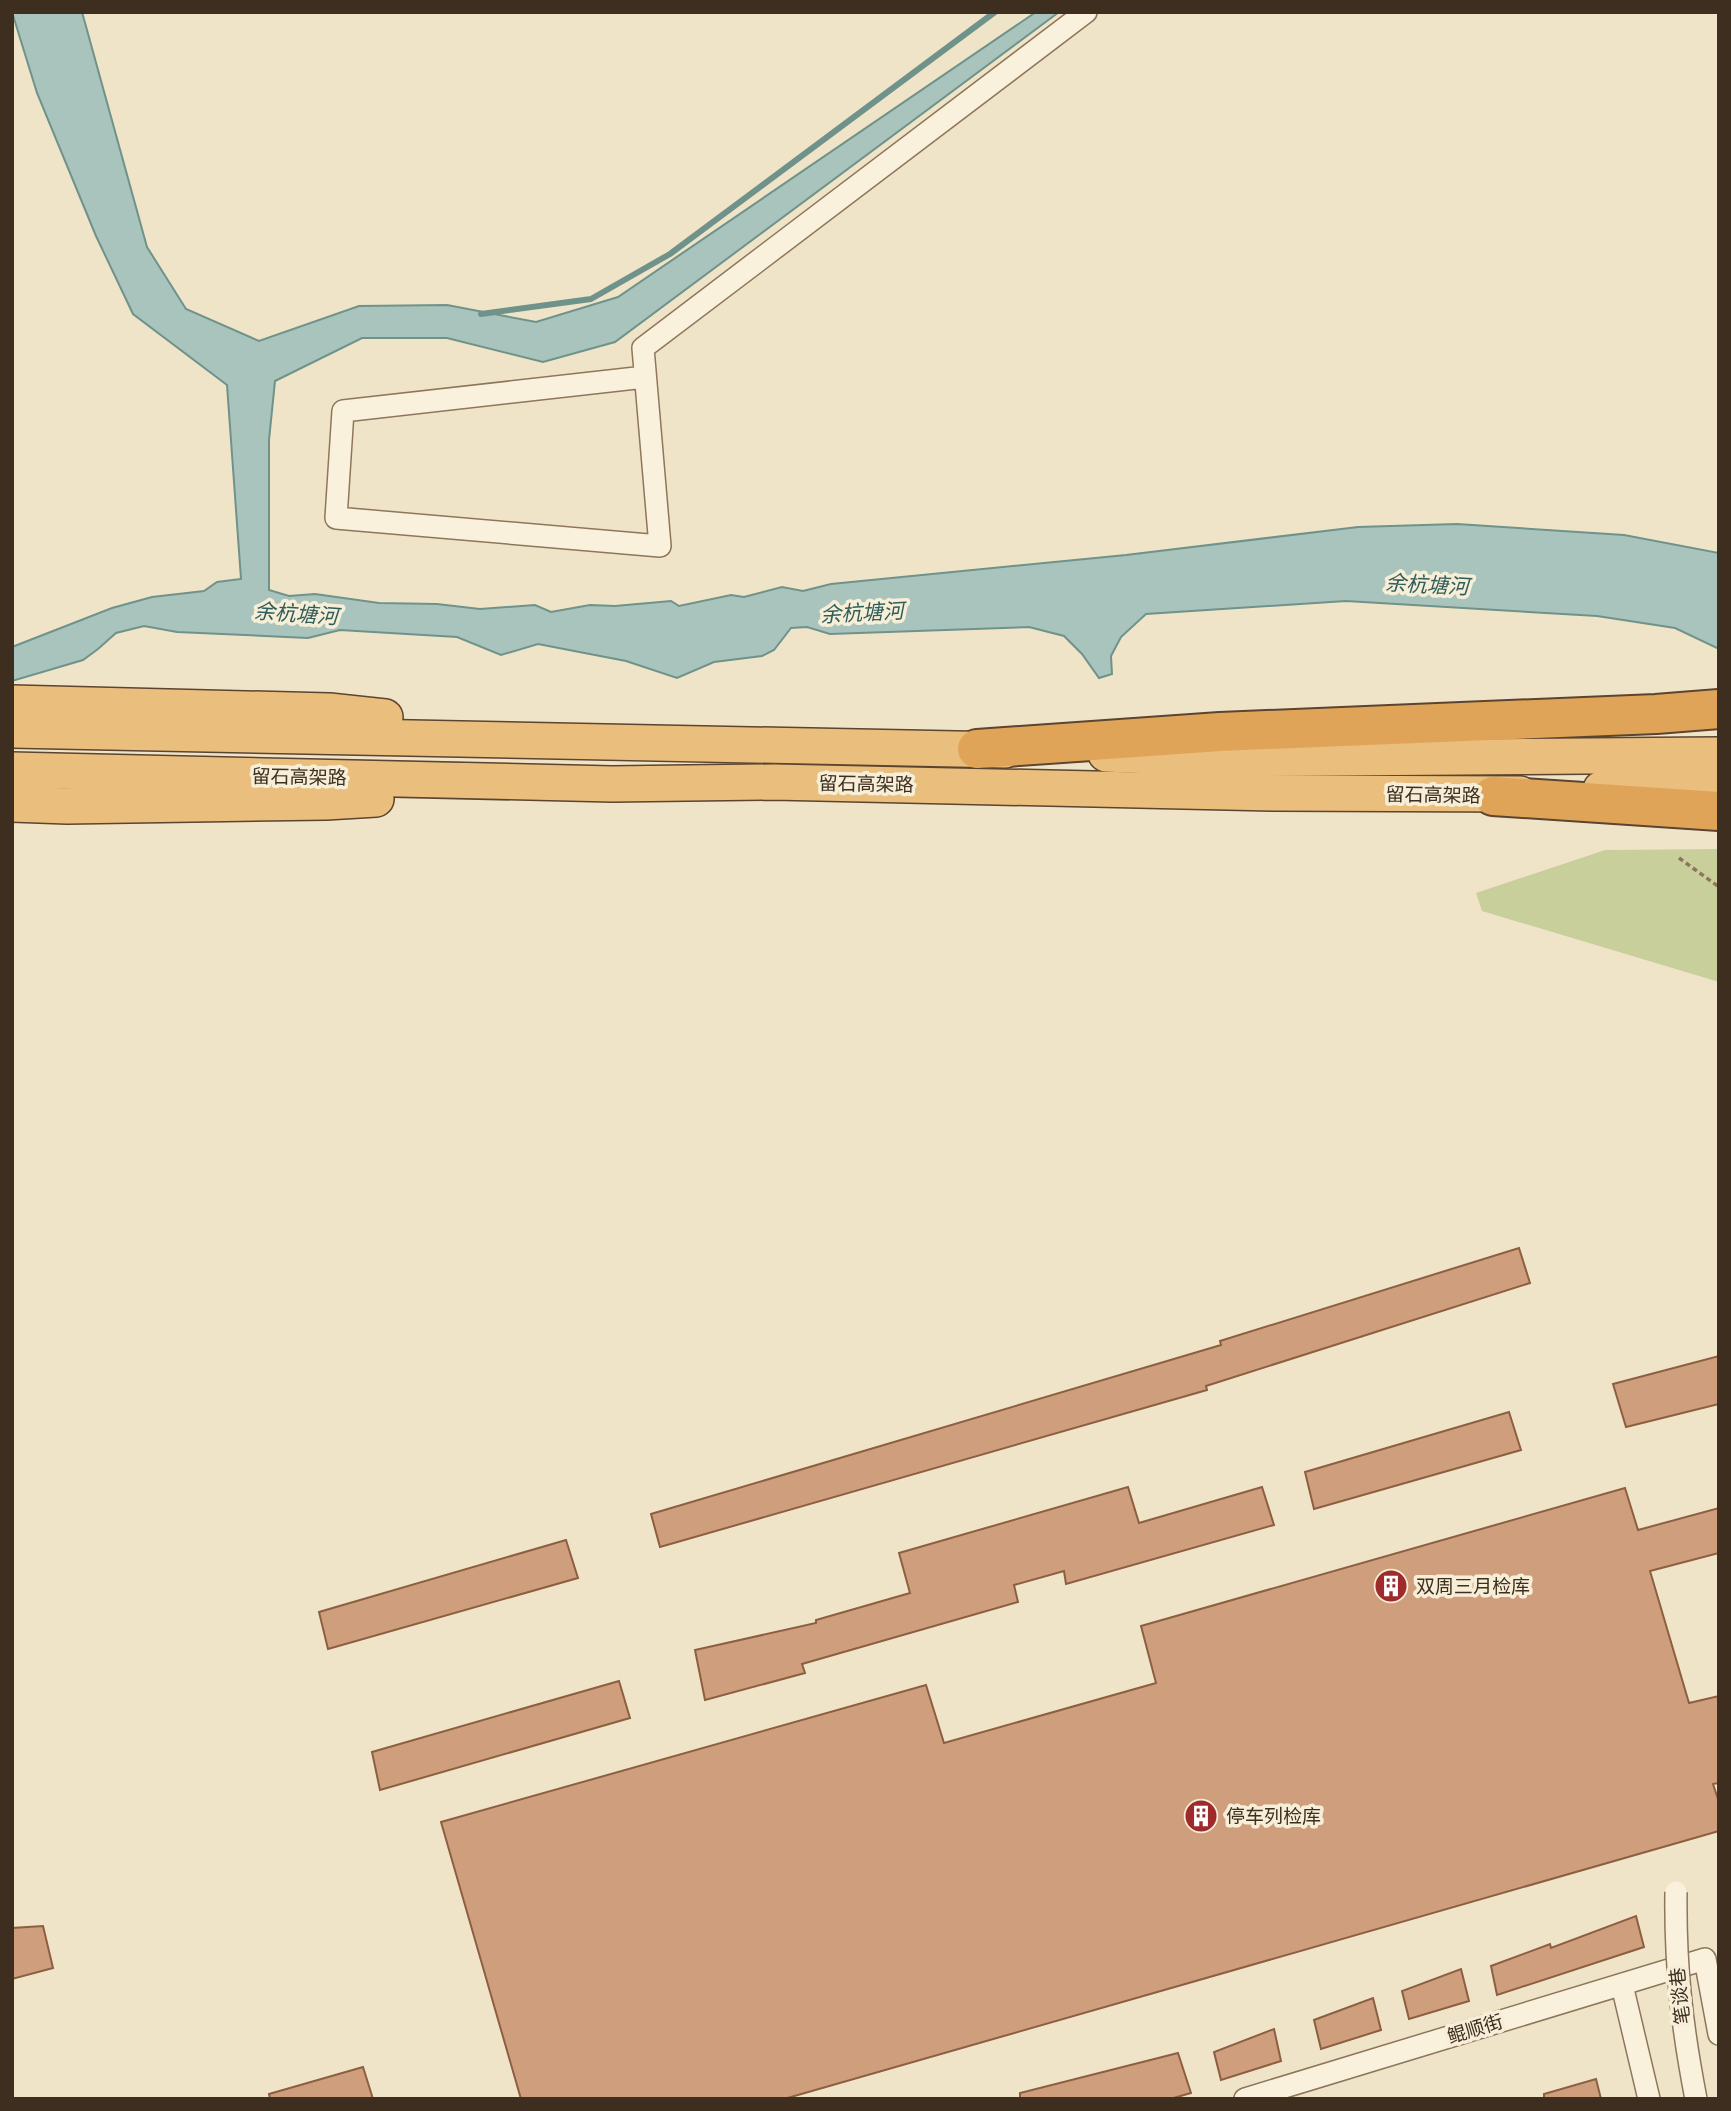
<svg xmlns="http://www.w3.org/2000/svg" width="1731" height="2111" viewBox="0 0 1731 2111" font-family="Bitter,'Noto Sans SC',serif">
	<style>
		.green { fill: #c9cf9b }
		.water { fill: #a9c4bc; stroke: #6f938a; stroke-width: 2 }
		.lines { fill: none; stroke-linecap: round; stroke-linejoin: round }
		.stream { stroke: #6f938a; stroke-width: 6 }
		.building { fill: #cf9f7d; stroke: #8d5f41; stroke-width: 2 }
		.minor-casing { stroke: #8d765c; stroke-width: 24 }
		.trunk-casing { stroke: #5b4430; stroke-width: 38 }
		.motorway-casing { stroke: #5b4430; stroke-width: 42 }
		.path { stroke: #8d765c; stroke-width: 3.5; stroke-dasharray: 5 3.5; stroke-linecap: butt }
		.minor { stroke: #faf1dc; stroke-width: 21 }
		.trunk { stroke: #eabe7c; stroke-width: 35 }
		.motorway { stroke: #e0a458; stroke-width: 38 }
		.minor-bridge-casing { stroke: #8d765c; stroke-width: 24; stroke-linecap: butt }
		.minor-bridge { stroke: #faf1dc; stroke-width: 21 }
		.labels { text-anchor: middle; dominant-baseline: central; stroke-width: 7; stroke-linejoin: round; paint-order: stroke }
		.street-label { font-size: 19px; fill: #3d2e20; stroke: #f7eed8 }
		.poi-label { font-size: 19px; fill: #3d2e20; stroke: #f7eed8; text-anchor: start }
		.water-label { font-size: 21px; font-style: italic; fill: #2f5d5a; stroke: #f7eed8 }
	</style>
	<rect width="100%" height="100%" fill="#f0e4c8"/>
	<!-- green -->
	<path class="green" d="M1719,849v133l-237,-71 -6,-18 129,-43z"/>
	<!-- water -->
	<path class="water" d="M12,12h70l65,235 39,62 73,32 100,-35 88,-1 89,17 82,-25 418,-285h23l-444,330 -72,20 -96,-24h-85l-87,43 -6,59v150l20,6 26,-2 64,9 58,1 43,5 55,-4 16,7 39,-7 25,1 56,-5 8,5 52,-11 13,2 38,-10 21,4 28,-7 295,-29 232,-28 99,-3 167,11 95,18v96l-44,-21 -78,-12 -251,-15 -200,13 -25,23 -10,19 1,18 -13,4 -17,-24 -18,-18 -35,-9 -199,7 -23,-7 -16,1 -17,22 -12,6 -48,6 -37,16 -51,-17 -88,-17 -37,11 -44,-18 -117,-7 -32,8 -131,-6 -33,-6 -28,7 -18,16 -15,11 -71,21v-34l100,-39 40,-11 52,-6 13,-9 24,-3 -14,-194 -94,-71 -37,-78 -59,-143z"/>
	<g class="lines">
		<!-- stream -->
		<path class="stream" d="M481,314l110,-15 79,-45 325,-242"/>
	</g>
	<!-- building -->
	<g class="building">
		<path d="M1519,1248l11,35 -324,103 1,4 -547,157 -9,-33 570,-169 -1,-4z"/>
		<path d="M1719,1356v48l-93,23 -13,-43z"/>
		<path d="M1509,1412l12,38 -207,59 -9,-37z"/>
		<path d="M1128,1487l11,36 123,-36 12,38 -208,59 -2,-13 -50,14 4,17 -216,62 3,9 -100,27 -10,-50 121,-27v-3l94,-27 -11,-40z"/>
		<path d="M1625,1488l13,42 81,-22v45l-69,18 39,132 30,-7v87l-6,1 6,18v29l-935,268h-263l-80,-277 485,-137 18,58 212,-60 -15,-57z"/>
		<path d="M566,1540l12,38 -250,71 -9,-37z"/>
		<path d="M619,1681l11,37 -250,72 -8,-38z"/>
		<path d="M1636,1916l8,31 -147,48 -6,-29 59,-22 1,4z"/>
		<path d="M43,1926l10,42 -41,11v-51z"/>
		<path d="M1461,1969l8,32 -60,18 -7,-28z"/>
		<path d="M1373,1998l8,32 -60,19 -7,-29z"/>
		<path d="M1274,2029l7,32 -60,19 -7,-28z"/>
		<path d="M1178,2053l13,40 -21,6h-150v-6z"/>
		<path d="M363,2067l10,32h-103l-1,-5z"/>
		<path d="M1596,2079l5,20h-57v-5z"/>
	</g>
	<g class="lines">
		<defs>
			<g id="minor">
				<path d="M645,377l-302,34 -7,107 324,28 -17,-198 443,-336"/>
				<path d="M1622,1985l27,114"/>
				<path d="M1245,2099l460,-140 14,75"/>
			</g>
			<g id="trunk">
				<path d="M12,703l317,8 56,6"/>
				<path d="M12,730l993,20"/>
				<path d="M1106,754l116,5 497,-4"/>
				<path d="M12,770l600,14 162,-2 498,11 248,1"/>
				<path d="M1601,789l118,-6"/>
				<path d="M12,804l55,2 259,-4 50,-3"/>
			</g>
			<g id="motorway">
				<path d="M977,749l243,-17 436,-18 63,-5"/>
				<path d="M1493,796l226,15"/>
			</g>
		</defs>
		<!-- minor casing -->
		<use href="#minor" class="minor-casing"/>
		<!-- trunk casing -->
		<use href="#trunk" class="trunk-casing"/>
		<!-- motorway casing -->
		<use href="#motorway" class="motorway-casing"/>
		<!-- path -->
		<path class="path" d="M1679,858l40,29"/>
		<!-- minor -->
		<use href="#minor" class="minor"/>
		<!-- trunk -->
		<use href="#trunk" class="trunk"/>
		<!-- motorway -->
		<use href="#motorway" class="motorway"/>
		<defs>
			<path id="minor-bridge" d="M1676,1892c-1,74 6,135 20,207"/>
		</defs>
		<!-- minor-bridge casing -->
		<use href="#minor-bridge" class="minor-bridge-casing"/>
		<!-- minor-bridge -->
		<use href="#minor-bridge" class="minor-bridge"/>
	</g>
	<!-- icons -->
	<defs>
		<symbol id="building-disc" viewBox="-11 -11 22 22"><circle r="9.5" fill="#9e2a2b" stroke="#f7eed8"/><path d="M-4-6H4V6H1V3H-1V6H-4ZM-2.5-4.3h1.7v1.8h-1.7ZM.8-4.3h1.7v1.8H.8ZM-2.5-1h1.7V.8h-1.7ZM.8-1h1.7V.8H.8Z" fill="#fff"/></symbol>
	</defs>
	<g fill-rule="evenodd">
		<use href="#building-disc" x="1372" y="1567" width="38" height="38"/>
		<use href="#building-disc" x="1182" y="1797" width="38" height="38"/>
	</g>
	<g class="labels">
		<!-- street labels -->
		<g class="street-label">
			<text transform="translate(299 777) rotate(1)">留石高架路</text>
			<text transform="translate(866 784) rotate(1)">留石高架路</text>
			<text transform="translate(1433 795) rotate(1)">留石高架路</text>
			<text transform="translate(1680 1996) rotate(-96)">笔谈巷</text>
			<text transform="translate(1475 2029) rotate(-17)">鲲顺街</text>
		</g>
		<!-- poi labels -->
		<g class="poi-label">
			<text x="1416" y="1586">双周三月检库</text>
			<text x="1226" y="1816">停车列检库</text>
		</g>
		<!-- water labels -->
		<g class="water-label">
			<text transform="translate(1427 585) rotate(3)">余杭塘河</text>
			<text transform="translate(862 613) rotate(-3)">余杭塘河</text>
			<text transform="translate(296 614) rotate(4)">余杭塘河</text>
		</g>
	</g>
	<!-- border -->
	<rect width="1731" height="2111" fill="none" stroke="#3d2e20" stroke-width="28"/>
</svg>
